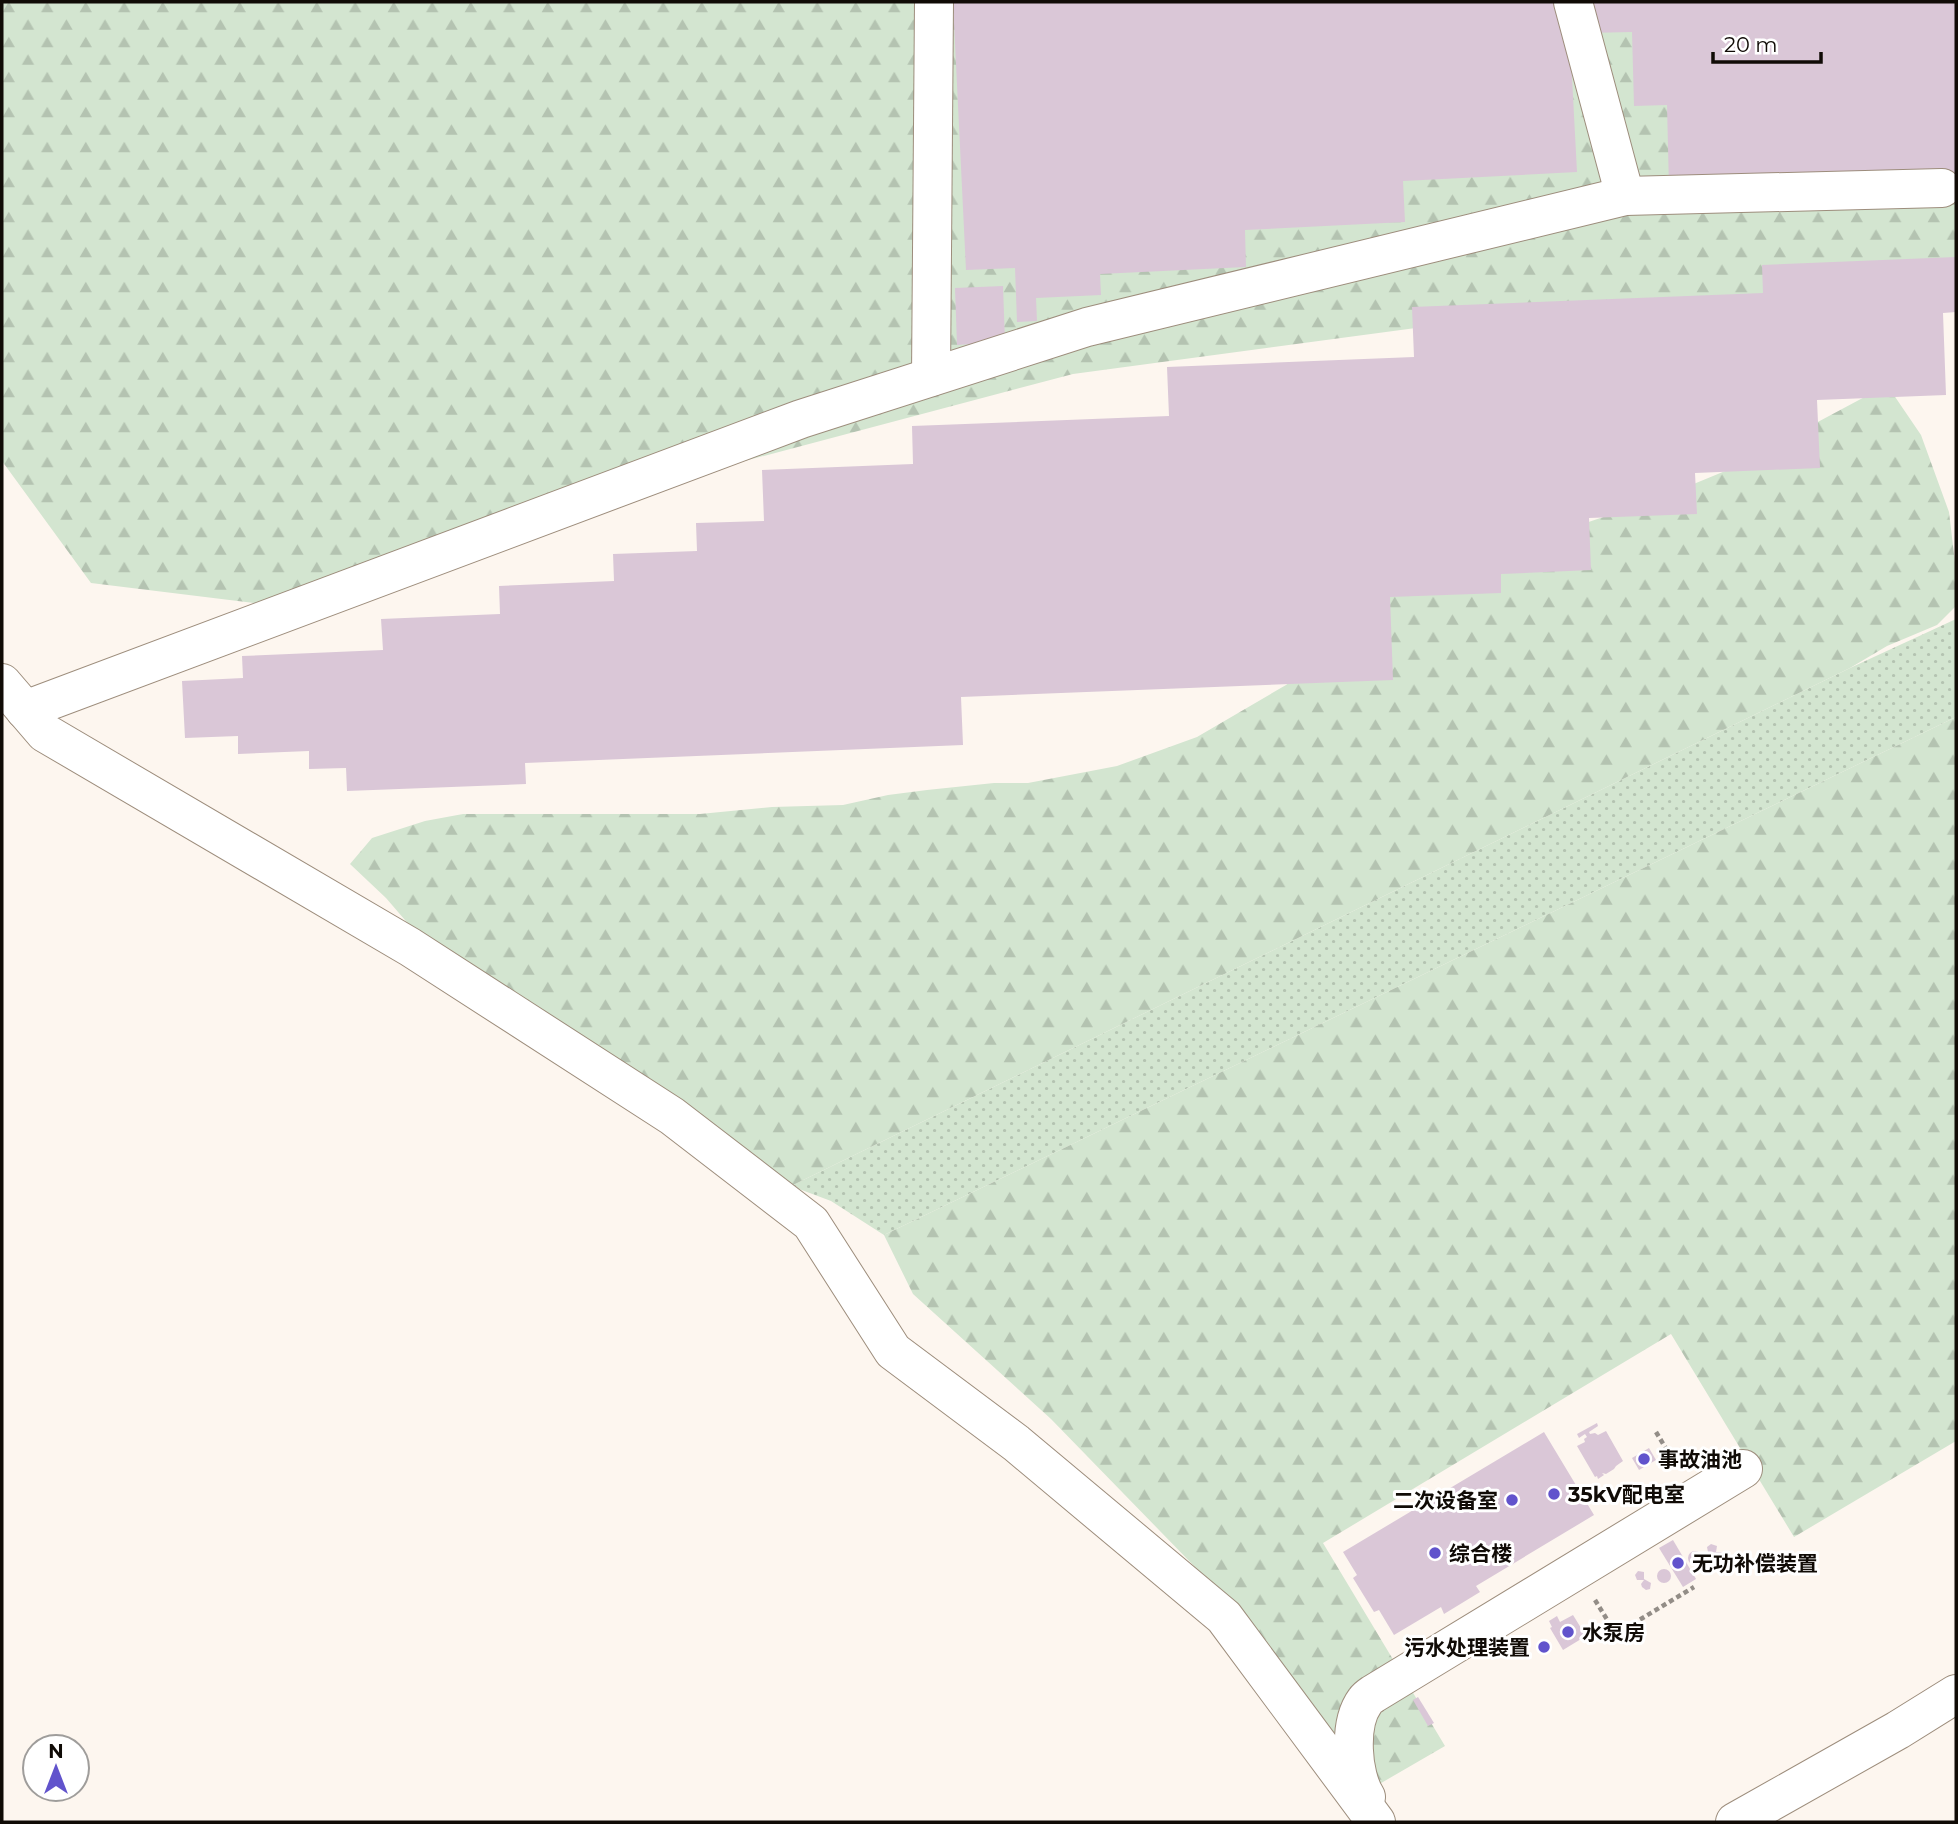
<svg xmlns="http://www.w3.org/2000/svg" width="1958" height="1824" viewBox="0 0 1958 1824" font-family="Montserrat,'Noto Sans SC',sans-serif">
	<style>
		.grass { fill: url(#grass-dots) }
		.forest { fill: url(#forest-firs) }
		.building { fill: #dac7d7 }
		.lines { fill: none; stroke-linecap: round; stroke-linejoin: round }
		.minor-casing { stroke: #9d8d7c; stroke-width: 40 }
		.path { stroke: #938d87; stroke-width: 4.5; stroke-dasharray: 5 3.5; stroke-linecap: butt }
		.minor { stroke: #fff; stroke-width: 38 }
		.poi-dot { fill: #6153cc; stroke: #fff; stroke-width: 2.5 }
		.labels { text-anchor: middle; dominant-baseline: central; stroke-width: 6; stroke-linejoin: round; paint-order: stroke }
		.poi-label { font-size: 21px; font-weight: bold; fill: #100b06; stroke: #fff; text-anchor: start }
	</style>
	<defs>
		<pattern id="grass-dots" width="8" height="8" patternUnits="userSpaceOnUse" patternTransform="scale(1.75)"><rect width="8" height="8" fill="#d3e5d0"/><path d="M2 2h.1M6 6h.1" fill="none" stroke="#b4c3b1" stroke-width="1.8" stroke-linecap="round"/></pattern>
		<pattern id="forest-firs" width="22" height="20" patternUnits="userSpaceOnUse" patternTransform="scale(1.75)"><rect width="22" height="20" fill="#d3e5d0"/><path d="M5 1l3.5 6h-7zM16 11l3.5 6h-7z" fill="#b4c3b1"/></pattern>
	</defs>
	<rect width="100%" height="100%" fill="#fdf6ef"/>
	<!-- grass -->
	<path class="grass" d="M1956,619v98l-1072,518 -53,-34 -40,-15 1059,-518z"/>
	<!-- forest -->
	<g class="forest">
		<path d="M2,2h1954v282l-361,20 -522,70 -351,93 -436,140 -195,-24 -89,-122z"/>
		<path d="M1887,385l34,50 28,77 7,59v35l-19,19 -50,21 -37,22 -1059,518 -347,-240 -33,-19 -25,-29 -36,-34 22,-26 53,-17 38,-7h237l72,-7 71,-2 45,-10 39,-5 67,-7h34l89,-17 80,-29 89,-52 56,-44 41,-48 284,-98 63,-26z"/>
		<path d="M1956,717v724l-162,96 -123,-203 -348,209 122,203 -69,40 -145,-182 -180,-185 -138,-125 -29,-59z"/>
	</g>
	<!-- building -->
	<g class="building">
		<path d="M953,2h615l9,170 -174,9 2,41 -160,8 1,37 -146,7 1,21 -65,3 1,23 -20,1 -2,-54 -49,2z"/>
		<path d="M1587,2h369v179l-287,7 -2,-83 -33,1 -2,-74 -45,1z"/>
		<path d="M1956,257v55l-13,1 3,82 -129,5 3,68 -125,5 2,41 -108,4 2,52 -90,4v19l-111,4 3,83 -432,17 2,48 -438,18 1,21 -179,7 -1,-23 -37,1v-18l-71,3v-18l-53,2 -3,-57 61,-3 -1,-22 141,-6 -2,-31 119,-5 -1,-28 115,-5 -1,-27 84,-3 -1,-28 68,-2 -2,-51 151,-6 -1,-38 257,-10 -2,-49 247,-10 -2,-50 351,-14 -1,-28z"/>
		<path d="M1003,286l2,56 -48,3 -2,-57z"/>
		<path d="M1597,1423l1,3 -9,6 1,2 5,-1 3,2 8,-4 17,30 -7,5 -2,3 -8,5 -4,-1 2,2 -6,4 -1,-3 -2,1 -18,-31 8,-4 -1,-3 3,-2 -2,-3 -6,4 -2,-4z"/>
		<path d="M1544,1432l50,83 -118,71 4,6 -36,22 -3,-7 -47,28 -15,-25 -5,2 -21,-34 4,-3 -14,-23z"/>
		<path d="M1649,1448l7,12 -17,10 -7,-12z"/>
		<path d="M1673,1540l23,39 -13,8 -24,-39z"/>
		<path d="M1711,1544l6,2 -1,6h5l2,3v5l-2,2 -6,-1v-8l-7,-1 -1,-5z"/>
		<circle cx="1695" cy="1558" r="7"/>
		<circle cx="1664" cy="1576" r="7"/>
		<path d="M1638,1571l6,1v7l7,4 -1,6 -4,1 -4,-3 -1,-3 3,-4h-7l-2,-5z"/>
		<path d="M1573,1615l13,21 -23,14 -13,-22 2,-1 -3,-6 8,-5 3,6z"/>
		<path d="M1418,1697l16,26 -6,3 -15,-26z"/>
	</g>
	<g class="lines">
		<defs>
			<g id="minor">
				<path d="M1573,2l52,194"/>
				<path d="M931,377l3,-375"/>
				<path d="M2,683l43,50 365,214 262,169 139,107 82,128 123,92 208,174 152,205"/>
				<path d="M25,710l776,-291 286,-92 538,-131 317,-8"/>
				<path d="M1366,1797c-14,-22 -18,-73 -1,-96 2,-3 5,-5 8,-7l370,-225"/>
				<path d="M1735,1822l163,-92 58,-36"/>
			</g>
		</defs>
		<!-- minor casing -->
		<use href="#minor" class="minor-casing"/>
		<!-- path -->
		<g class="path">
			<path d="M1656,1432l20,33"/>
			<path d="M1595,1600l21,34 78,-47"/>
		</g>
		<!-- minor -->
		<use href="#minor" class="minor"/>
	</g>
	<!-- markers -->
	<g class="poi-dot">
		<circle cx="1644" cy="1459" r="7"/>
		<circle cx="1554" cy="1494" r="7"/>
		<circle cx="1512" cy="1500" r="7"/>
		<circle cx="1435" cy="1553" r="7"/>
		<circle cx="1678" cy="1563" r="7"/>
		<circle cx="1568" cy="1632" r="7"/>
		<circle cx="1544" cy="1647" r="7"/>
	</g>
	<g class="labels">
		<!-- poi labels -->
		<g class="poi-label">
			<text x="1658" y="1459">事故油池</text>
			<text x="1568" y="1494">35kV配电室</text>
			<text x="1498" y="1500" text-anchor="end">二次设备室</text>
			<text x="1449" y="1553">综合楼</text>
			<text x="1692" y="1563">无功补偿装置</text>
			<text x="1582" y="1632">水泵房</text>
			<text x="1530" y="1647" text-anchor="end">污水处理装置</text>
		</g>
	</g>
	<!-- border -->
	<rect width="1958" height="1824" fill="none" stroke="#100b06" stroke-width="7"/>
	<!-- north arrow -->
	<g transform="translate(56 1768)"><circle r="33" fill="#ffffff" stroke="#9f9d9b" stroke-width="2"/>
	<path d="M0-5L12 26L0 18L-12 26Z" fill="#6153cc"/>
	<text y="-10" font-size="19" font-weight="bold" text-anchor="middle" fill="#100b06">N</text>
	</g>
	<!-- scale -->
	<path d="M1713 52v10h108v-10" fill="none" stroke="#100b06" stroke-width="3.5"/>
	<text x="1724" y="52" font-size="21" fill="#100b06" stroke="#ffffff" stroke-width="5" paint-order="stroke">20 m</text>
</svg>
